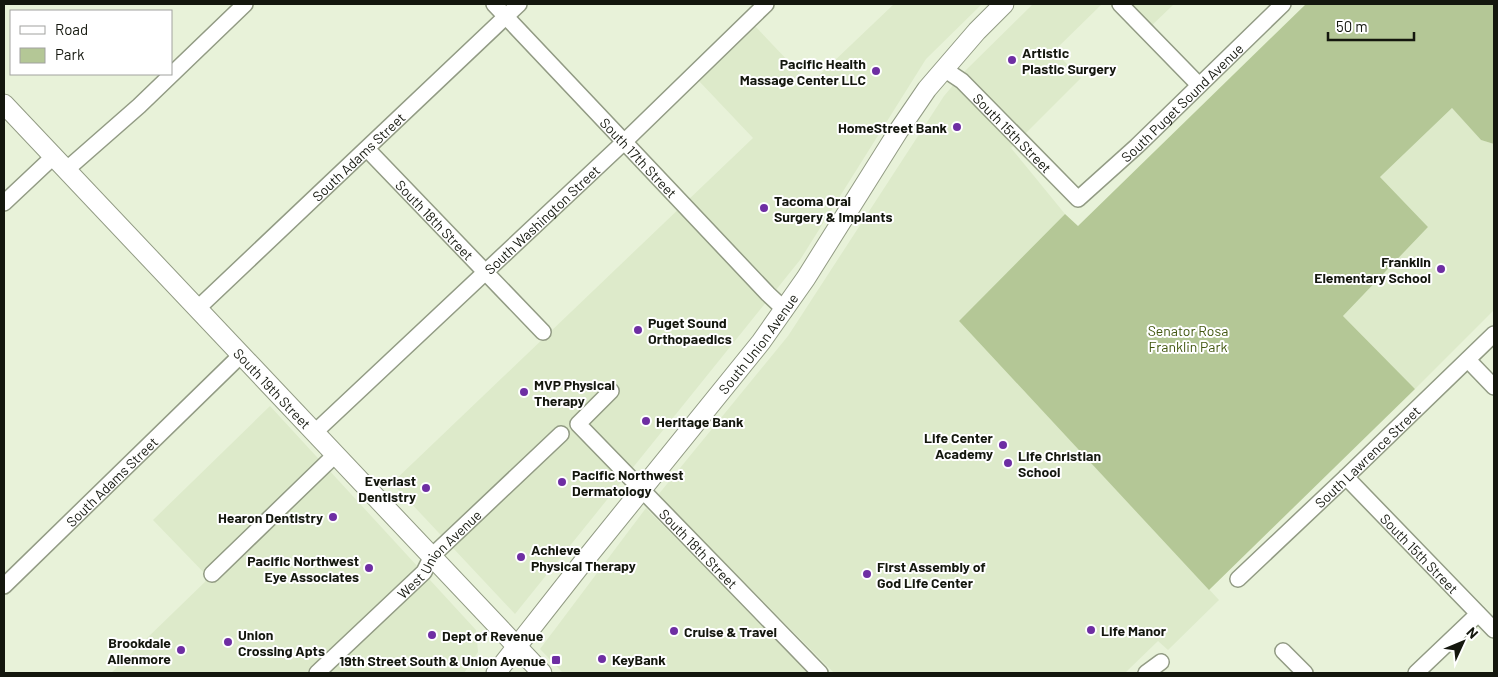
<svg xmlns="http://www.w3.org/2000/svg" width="1498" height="677" viewBox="0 0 1498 677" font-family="Barlow,sans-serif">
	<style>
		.built { fill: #ddeaca }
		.green { fill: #b4c796 }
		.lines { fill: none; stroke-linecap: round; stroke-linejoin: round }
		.minor-casing { stroke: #929b84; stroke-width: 18 }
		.major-casing { stroke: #929b84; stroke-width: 21 }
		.minor { stroke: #fff; stroke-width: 15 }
		.major { stroke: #fff; stroke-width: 19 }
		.poi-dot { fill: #6e2ea3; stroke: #fff; stroke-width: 2 }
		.labels { text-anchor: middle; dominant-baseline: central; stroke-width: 4; stroke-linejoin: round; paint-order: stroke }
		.poi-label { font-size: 14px; font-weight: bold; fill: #14170e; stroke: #fff; text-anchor: start }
		.street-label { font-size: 14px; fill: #14170e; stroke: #fff }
		.park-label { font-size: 14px; fill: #435811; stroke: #fff }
	</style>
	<rect width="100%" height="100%" fill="#e8f2d9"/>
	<!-- built -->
	<g class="built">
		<path d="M894,4h88l-56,55 -126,201 -285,354 -123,-131 361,-345 -55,-58 57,-54 55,58z"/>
		<path d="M1033,4h69l-48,47 27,27 -70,70 54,66 -106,107 260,279 -51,50 -10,-9 -33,32h-291l-176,-178 130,-159 156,-240 22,-26z"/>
		<path d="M1125,4h49l-25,24z"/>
		<path d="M1452,108l29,32 13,4v166l-79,79 -72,-73 85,-89 -48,-50z"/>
		<path d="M270,406l206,224 2,22 -14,21h-353l98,-95 -56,-58z"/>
		<path d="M646,508l162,165h-245l-23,-24z"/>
	</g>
	<!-- green -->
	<path class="green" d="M1306,4h188v140l-13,-4 -29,-32 -72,69 48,50 -85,89 72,73 -206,201 -250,-269 106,-107 13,12z"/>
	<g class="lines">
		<defs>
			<g id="minor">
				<path id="s1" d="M494,4l274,290 17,16"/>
				<path d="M1120,4l79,81"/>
				<path id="s2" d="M944,69l18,12 116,118 59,-53 146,-142"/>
				<path id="s3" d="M367,149l176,183"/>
				<path d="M66,170l73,-64 106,-102"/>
				<path d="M4,203l50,-47"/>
				<path id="s4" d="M197,309l322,-305"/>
				<path d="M1468,360l26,27"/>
				<path id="s5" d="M611,391l-33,33 242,249"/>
				<path id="s6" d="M315,432l309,-290 142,-138"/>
				<path id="s7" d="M1346,477l148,153"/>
				<path d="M212,574l124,-120"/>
				<path id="s8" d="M1238,579l108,-102 148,-143"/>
				<path id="s9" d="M4,586l237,-231"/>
				<path d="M1283,651l22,22"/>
				<path id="s10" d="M317,673l107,-101 8,-16 129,-122"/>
				<path d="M1146,673l15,-11"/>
				<path d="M1416,673l62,-59"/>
			</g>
			<g id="major">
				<path id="s11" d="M4,104l538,569"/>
				<path id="s12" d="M496,673l84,-107 181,-224 45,-64 93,-148 28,-41 50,-58 27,-27"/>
			</g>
		</defs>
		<!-- minor casing -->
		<use href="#minor" class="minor-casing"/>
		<!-- major casing -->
		<use href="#major" class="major-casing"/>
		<!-- minor -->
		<use href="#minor" class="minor"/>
		<!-- major -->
		<use href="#major" class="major"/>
	</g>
	<!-- markers -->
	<g class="poi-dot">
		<circle cx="1012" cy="60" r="5"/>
		<circle cx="876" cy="71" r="5"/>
		<circle cx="957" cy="127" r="5"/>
		<circle cx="764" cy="208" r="5"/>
		<circle cx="1441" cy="269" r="5"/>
		<circle cx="638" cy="330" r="5"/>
		<circle cx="524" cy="392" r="5"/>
		<circle cx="646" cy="421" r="5"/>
		<circle cx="1003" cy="445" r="5"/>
		<circle cx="1008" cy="463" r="5"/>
		<circle cx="562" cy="482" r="5"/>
		<circle cx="426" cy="488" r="5"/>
		<circle cx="333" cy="517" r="5"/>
		<circle cx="521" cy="557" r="5"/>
		<circle cx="369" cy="568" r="5"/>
		<circle cx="867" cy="574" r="5"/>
		<circle cx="1091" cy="630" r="5"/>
		<circle cx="674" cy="631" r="5"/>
		<circle cx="432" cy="635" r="5"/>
		<circle cx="228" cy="642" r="5"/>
		<circle cx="181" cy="650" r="5"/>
		<circle cx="602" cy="659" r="5"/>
		<rect x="551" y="655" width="10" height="10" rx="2.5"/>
	</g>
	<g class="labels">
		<!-- poi labels -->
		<g class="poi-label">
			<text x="1022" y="52">Artistic<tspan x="1022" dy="16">Plastic Surgery</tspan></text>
			<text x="866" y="63" text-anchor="end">Pacific Health<tspan x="866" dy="16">Massage Center LLC</tspan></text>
			<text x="947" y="127" text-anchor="end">HomeStreet Bank</text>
			<text x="774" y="200">Tacoma Oral<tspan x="774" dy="16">Surgery &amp; Implants</tspan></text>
			<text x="1431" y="261" text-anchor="end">Franklin<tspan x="1431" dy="16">Elementary School</tspan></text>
			<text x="648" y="322">Puget Sound<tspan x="648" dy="16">Orthopaedics</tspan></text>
			<text x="534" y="384">MVP Physical<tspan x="534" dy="16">Therapy</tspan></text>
			<text x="656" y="421">Heritage Bank</text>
			<text x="993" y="437" text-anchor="end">Life Center<tspan x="993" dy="16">Academy</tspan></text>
			<text x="1018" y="455">Life Christian<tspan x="1018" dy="16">School</tspan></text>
			<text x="572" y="474">Pacific Northwest<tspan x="572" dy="16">Dermatology</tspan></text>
			<text x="416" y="480" text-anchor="end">Everlast<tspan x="416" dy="16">Dentistry</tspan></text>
			<text x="323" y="517" text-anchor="end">Hearon Dentistry</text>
			<text x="531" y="549">Achieve<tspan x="531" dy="16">Physical Therapy</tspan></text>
			<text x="359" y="560" text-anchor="end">Pacific Northwest<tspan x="359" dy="16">Eye Associates</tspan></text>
			<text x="877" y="566">First Assembly of<tspan x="877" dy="16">God Life Center</tspan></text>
			<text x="1101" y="630">Life Manor</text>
			<text x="684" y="631">Cruise &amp; Travel</text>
			<text x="238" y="634">Union<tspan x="238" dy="16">Crossing Apts</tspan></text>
			<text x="442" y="635">Dept of Revenue</text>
			<text x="171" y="642" text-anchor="end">Brookdale<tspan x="171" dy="16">Allenmore</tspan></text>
			<text x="612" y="659">KeyBank</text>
			<text x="546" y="660" text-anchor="end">19th Street South &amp; Union Avenue</text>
		</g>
		<!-- street labels -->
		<g class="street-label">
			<text stroke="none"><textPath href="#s2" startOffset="329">South Puget Sound Avenue</textPath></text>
			<text stroke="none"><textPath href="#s2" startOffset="94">South 15th Street</textPath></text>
			<text stroke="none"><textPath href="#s4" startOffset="222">South Adams Street</textPath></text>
			<text stroke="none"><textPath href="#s1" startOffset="211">South 17th Street</textPath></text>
			<text stroke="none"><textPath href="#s3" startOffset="98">South 18th Street</textPath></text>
			<text stroke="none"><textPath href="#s6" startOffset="311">South Washington Street</textPath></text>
			<text stroke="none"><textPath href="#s12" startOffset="421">South Union Avenue</textPath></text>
			<text stroke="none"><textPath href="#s11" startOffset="391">South 19th Street</textPath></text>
			<text stroke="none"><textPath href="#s8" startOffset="178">South Lawrence Street</textPath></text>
			<text stroke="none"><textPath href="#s9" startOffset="150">South Adams Street</textPath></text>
			<text stroke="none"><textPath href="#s5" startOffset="220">South 18th Street</textPath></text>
			<text stroke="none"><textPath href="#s10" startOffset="171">West Union Avenue</textPath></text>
			<text stroke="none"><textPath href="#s7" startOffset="106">South 15th Street</textPath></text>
		</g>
		<!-- park labels -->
		<g class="park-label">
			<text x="1188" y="330">Senator Rosa<tspan x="1188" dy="16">Franklin Park</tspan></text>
		</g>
	</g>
	<!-- border -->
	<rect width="1498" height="677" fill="none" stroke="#14170e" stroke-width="10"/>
	<!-- legend -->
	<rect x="10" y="10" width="162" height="65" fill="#ffffff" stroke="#a1a29f"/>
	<rect x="20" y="26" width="25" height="8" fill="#ffffff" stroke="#a1a29f"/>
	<text x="55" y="35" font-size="15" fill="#14170e">Road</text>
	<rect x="20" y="48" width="25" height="15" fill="#b4c796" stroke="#a1a29f"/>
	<text x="55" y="60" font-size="15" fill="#14170e">Park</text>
	<!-- north arrow -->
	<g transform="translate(1463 642) rotate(46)" stroke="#ffffff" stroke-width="4" paint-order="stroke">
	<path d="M0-4L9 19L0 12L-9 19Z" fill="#14170e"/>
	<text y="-8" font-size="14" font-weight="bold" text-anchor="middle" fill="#14170e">N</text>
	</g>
	<!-- scale -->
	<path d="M1328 32v8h86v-8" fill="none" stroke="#14170e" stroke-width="2.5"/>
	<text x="1336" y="32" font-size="15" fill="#14170e" stroke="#ffffff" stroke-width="4" paint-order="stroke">50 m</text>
</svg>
